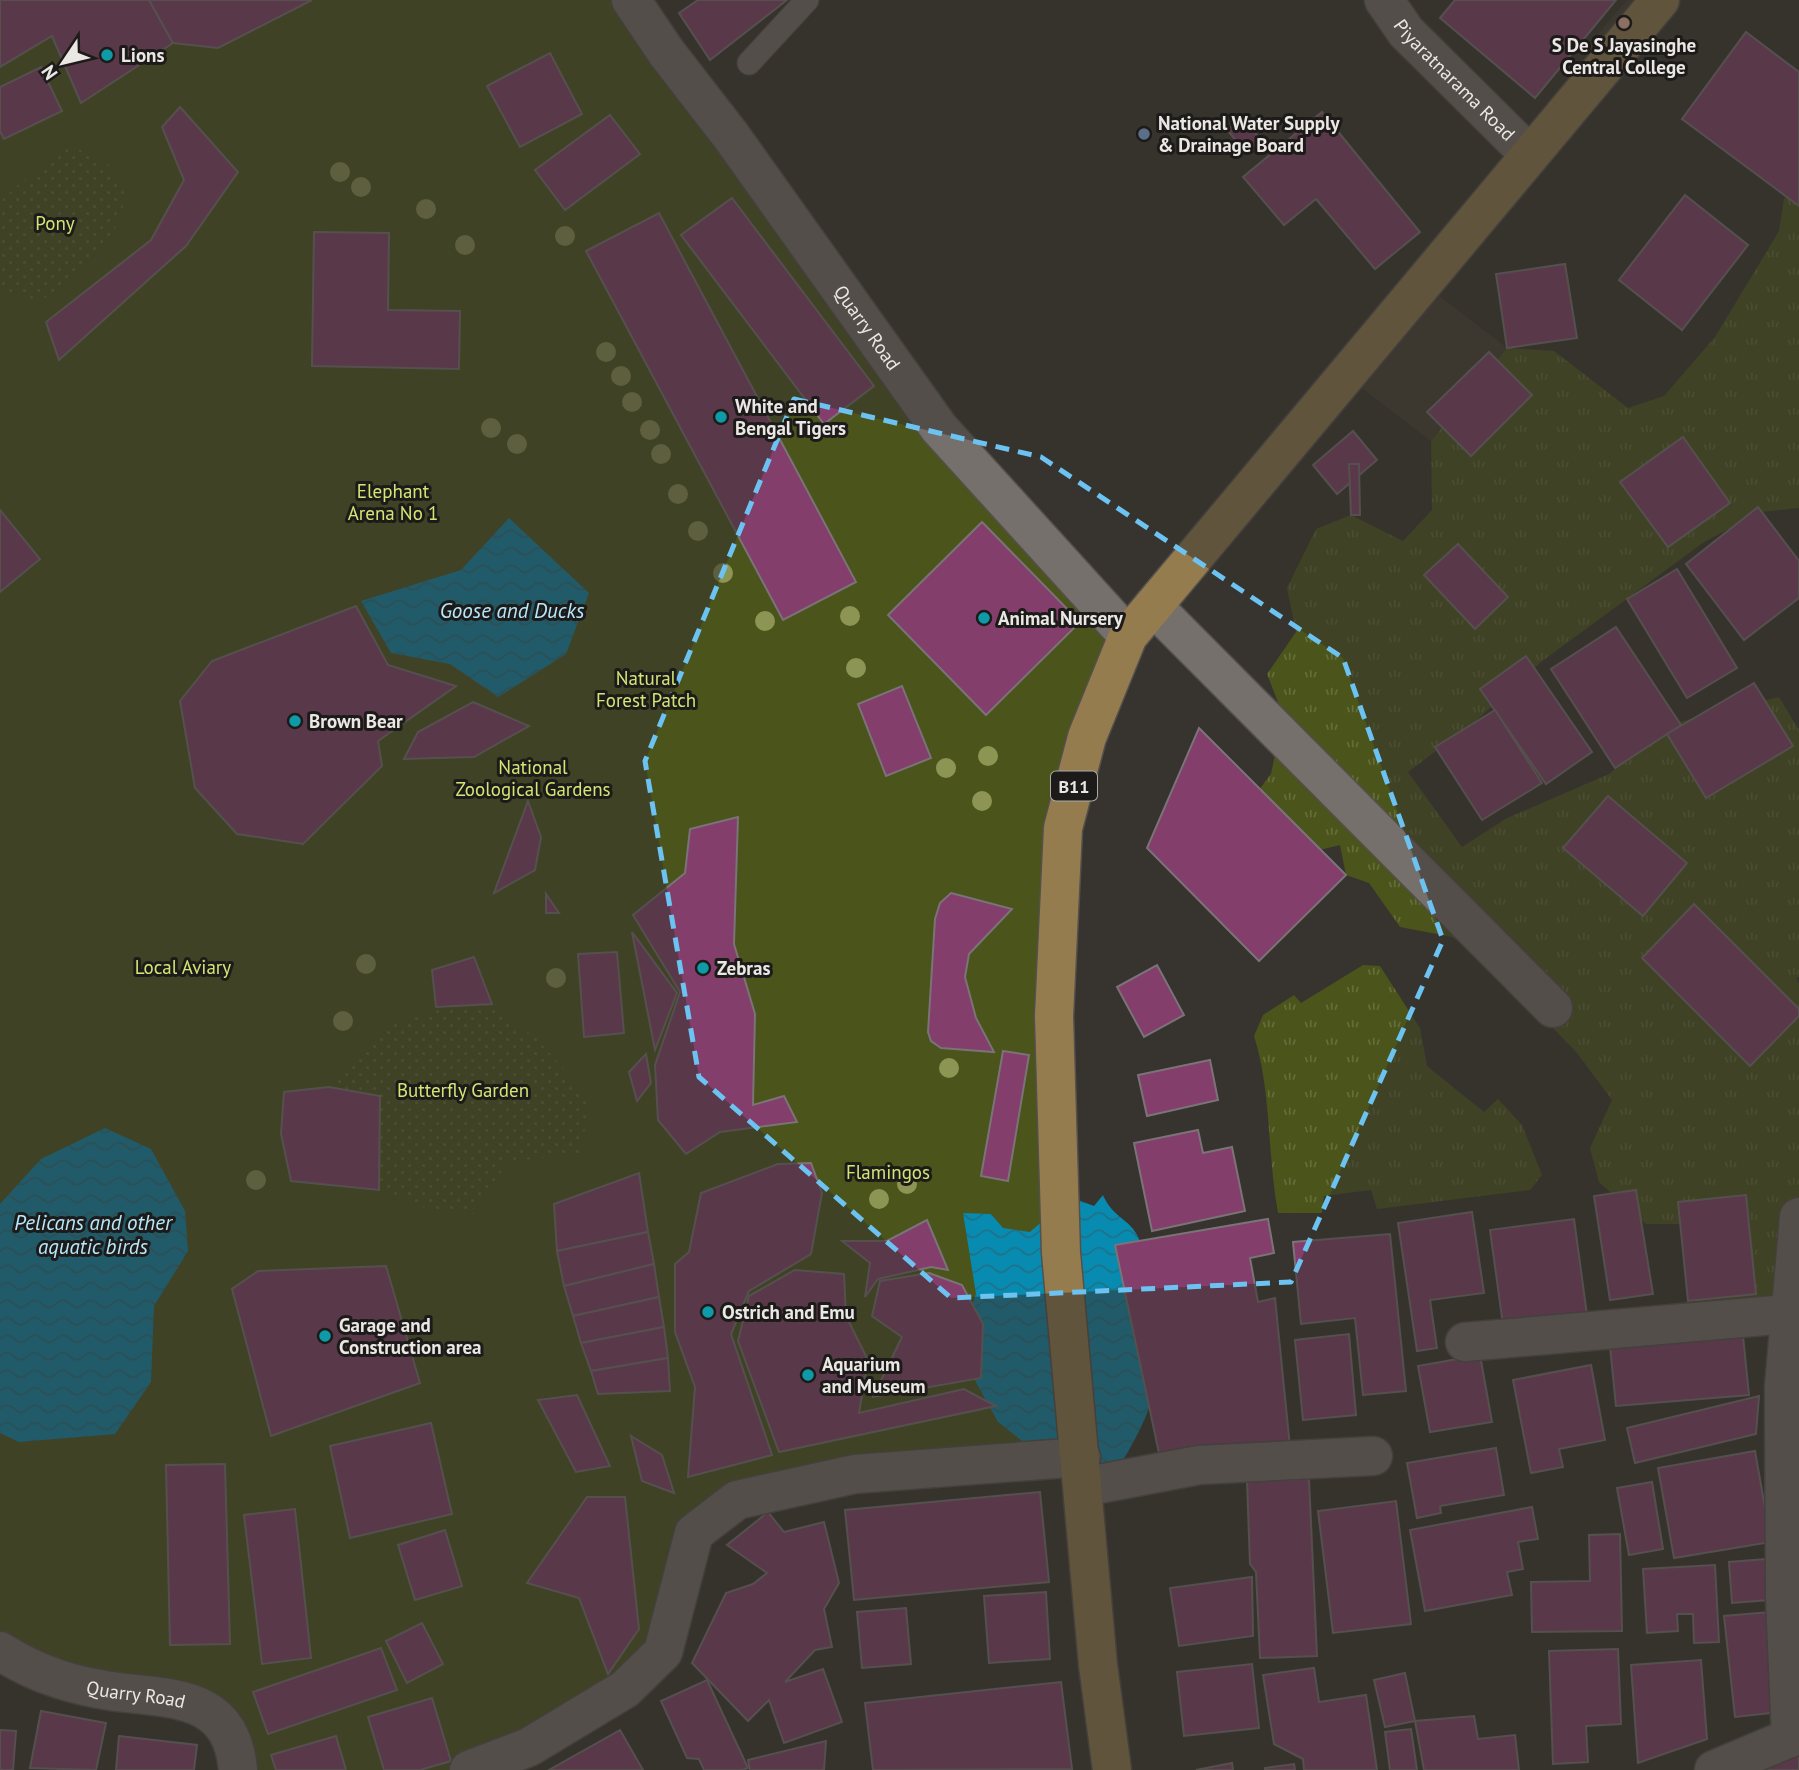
<svg xmlns="http://www.w3.org/2000/svg" width="1799" height="1770" viewBox="0 0 1799 1770" font-family="'PT Sans',sans-serif">
	<style>
		.built { fill: #433c32 }
		.grass { fill: url(#grass-tufts) }
		.park { fill: #4b541a }
		.garden { fill: url(#garden-dots) }
		.water { fill: url(#water-waves) }
		.building { fill: #833e6b; stroke: #7a7377; stroke-width: 2 }
		.lines { fill: none; stroke-linecap: round; stroke-linejoin: round }
		.service-casing { stroke: #54504c; stroke-width: 25 }
		.minor-casing { stroke: #54504c; stroke-width: 41 }
		.tertiary-casing { stroke: #54504c; stroke-width: 41 }
		.primary-casing { stroke: #54504c; stroke-width: 41 }
		.service { stroke: #75706b; stroke-width: 23 }
		.minor { stroke: #75706b; stroke-width: 38 }
		.tertiary { stroke: #75706b; stroke-width: 38 }
		.primary { stroke: #957c4f; stroke-width: 38 }
		.tree { fill: #8d9554 }
		.marked { fill: none; stroke: #6cc3f2; stroke-width: 5; stroke-dasharray: 14 9; stroke-linejoin: round }
		.education-dot { fill: #8d6e63; stroke: #1d1b19; stroke-width: 2.5 }
		.culture-dot { fill: #0f9aa8; stroke: #1d1b19; stroke-width: 2.5 }
		.service-dot { fill: #5c6f8a; stroke: #1d1b19; stroke-width: 2.5 }
		.labels { text-anchor: middle; dominant-baseline: central; stroke-width: 6; stroke-linejoin: round; paint-order: stroke }
		.shield { fill: #1d1b19; stroke: #acaaa7; stroke-width: 2 }
		.shield-label { font-size: 18px; font-weight: bold; fill: #eae7e4 }
		.poi-label { font-size: 19px; font-weight: bold; fill: #eae7e4; stroke: #1d1b19; text-anchor: start }
		.street-label { font-size: 19px; fill: #eae7e4; stroke: #1d1b19 }
		.park-label { font-size: 19px; fill: #d3e674; stroke: #1d1b19 }
		.water-label { font-size: 21px; font-style: italic; fill: #b7e7fb; stroke: #1d1b19 }
	</style>
	<defs>
		<pattern id="grass-tufts" width="24" height="20" patternUnits="userSpaceOnUse" patternTransform="scale(1.75)"><rect width="24" height="20" fill="#4b541a"/><path d="M3 7l-1-3M5 7V3M7 7l1-3M15 17l-1-3M17 17v-4M19 17l1-3" fill="none" stroke="#656d3b"/></pattern>
		<pattern id="garden-dots" width="8" height="8" patternUnits="userSpaceOnUse" patternTransform="scale(1.75)"><rect width="8" height="8" fill="#4b541a"/><path d="M2 2h.1M6 6h.1" fill="none" stroke="#656d3b" stroke-width="1.8" stroke-linecap="round"/></pattern>
		<pattern id="water-waves" width="16" height="10" patternUnits="userSpaceOnUse" patternTransform="scale(1.75)"><rect width="16" height="10" fill="#088bb0"/><path d="M0 5q4-4 8 0t8 0" fill="none" stroke="#1e728a"/></pattern>
	</defs>
	<rect width="100%" height="100%" fill="#37332e"/>
	<!-- built -->
	<g class="built">
		<path d="M1627,0h33l-60,72 -12,-26z"/>
		<path d="M1422,283l85,65 -76,93 -86,-66z"/>
	</g>
	<!-- grass -->
	<g class="grass">
		<path d="M1799,183v325l-38,4 -57,30 -163,120 -64,58 -69,52 54,75 45,-29 102,-44 58,-49 112,-28 20,33v247l-3,1 3,5v234l-11,97 -90,6 -6,-96h-46l-47,-42 -9,-34 22,-48 -35,-47 -79,-82 -45,-34 -53,-10 -31,-44 -23,-8 -6,-30 -49,12 -60,-30 40,-53 12,-59 -16,-41 29,-42 -9,-44 29,-59 35,-14 52,26 29,-31 -1,-69 76,-93 47,3 74,57 36,-12 51,-59 64,-106 5,-32z"/>
		<path d="M1363,965l17,1 40,62 7,38 57,46 14,-13 24,26 20,50 -12,15 -153,19 -6,-19 -47,6 -2,17h-44c-11,-59 -6,-120 -24,-177l9,-21 31,-20 7,8z"/>
	</g>
	<!-- park -->
	<path class="park" d="M0,0h631l35,52 462,584 -65,192 18,629 -226,17 -161,59 -31,119 -194,118h-231l-23,-56 -215,-63z"/>
	<!-- garden -->
	<g class="garden">
		<path d="M70,147c35,10 36,12 57,42 -9,55 -40,84 -87,112l-30,-8 -10,-11v-80l21,-20z"/>
		<path d="M489,1005l48,34 53,59 -9,55 -73,9 -35,52 -41,-3 -32,-15 -21,-6 1,-93 -51,-10 53,-59 54,-20z"/>
	</g>
	<!-- water -->
	<g class="water">
		<path d="M509,518l80,75 -23,61 -68,43 -48,-33 -59,-11 -30,-52 100,-31z"/>
		<path d="M105,1128l46,21 34,62 3,40 -34,55 -3,76 -36,52 -96,8 -19,-9v-229l41,-45z"/>
		<path d="M1103,1195c10,23 25,23 34,40 11,19 23,131 18,153 -7,30 -22,56 -38,82l-91,-26 -28,-22 -41,-74 19,-54 -13,-81 28,1 12,14 27,4 40,-35 24,9z"/>
	</g>
	<!-- building -->
	<g class="building">
		<path d="M0,0h149l24,43 -92,60 -29,-67 -52,31z"/>
		<path d="M149,0h163l-94,48 -45,-5z"/>
		<path d="M698,0h89l-77,60 -31,-47z"/>
		<path d="M1455,0h161l-81,98 -95,-80z"/>
		<path d="M1746,32l53,40v134l-117,-87z"/>
		<path d="M550,53l32,61 -62,33 -33,-61z"/>
		<path d="M41,67l21,44 -58,28 -4,-8v-44z"/>
		<path d="M180,107l58,65 -52,74 -127,114 -13,-38 105,-82 33,-60 -22,-53z"/>
		<path d="M1322,112l98,120 -45,37 -59,-70 -32,26 -41,-48z"/>
		<path d="M610,115l30,39 -75,56 -30,-40z"/>
		<path d="M1242,117l19,23 -15,12 -19,-22z"/>
		<path d="M1685,195l63,50 -66,85 -63,-50z"/>
		<path d="M732,198l142,188 -50,38 -143,-189z"/>
		<path d="M659,213l197,369 -73,38 -197,-369z"/>
		<path d="M314,232l75,1 -1,77 72,1 -1,58 -147,-3z"/>
		<path d="M1565,264l12,74 -70,10 -11,-74z"/>
		<path d="M1489,352l43,43 -61,61 -44,-44z"/>
		<path d="M1353,431l24,29 -40,34 -24,-29z"/>
		<path d="M1683,437l47,66 -62,44 -48,-65z"/>
		<path d="M1349,464h10l1,51h-9z"/>
		<path d="M1758,507l41,54v37l-55,42 -58,-76z"/>
		<path d="M0,510l40,49 -40,33z"/>
		<path d="M982,522l98,100 -94,93 -98,-100z"/>
		<path d="M1458,544l50,53 -33,32 -51,-54z"/>
		<path d="M1677,569l60,99 -50,30 -60,-99z"/>
		<path d="M356,606l32,59 68,21 -78,55 4,25 -79,78 -66,-10 -42,-46 -15,-87 32,-40z"/>
		<path d="M1616,627l65,98 -66,43 -64,-99z"/>
		<path d="M1526,656l66,96 -46,32 -66,-95z"/>
		<path d="M1754,683l39,63 -87,52 -39,-64z"/>
		<path d="M902,686l29,72 -45,18 -28,-72z"/>
		<path d="M473,702l56,24 -55,31 -70,2 14,-27z"/>
		<path d="M1495,710l47,73 -60,37 -47,-73z"/>
		<path d="M1199,728l147,147 -87,86 -112,-113z"/>
		<path d="M1608,796l79,67 -44,53 -80,-68z"/>
		<path d="M528,801l13,36 -6,33 -41,23z"/>
		<path d="M738,817l-4,127 21,70 -2,91 31,-9 13,26 -77,10 -34,22 -28,-34 -3,-55 25,-73 -47,-77 52,-42 5,-44z"/>
		<path d="M951,893l61,16 -43,45 -4,23 11,41 18,34 -53,-4 -10,-7 -3,-9 7,-113 5,-16z"/>
		<path d="M546,894l13,19h-13z"/>
		<path d="M1694,904l105,105v7l-49,50 -108,-108z"/>
		<path d="M632,932l45,61 -22,57z"/>
		<path d="M617,952l7,81 -40,4 -6,-83z"/>
		<path d="M474,957l18,47 -56,3 -4,-37z"/>
		<path d="M1157,965l27,50 -40,22 -27,-50z"/>
		<path d="M1003,1051l26,4 -21,126 -27,-5z"/>
		<path d="M646,1054l5,29 -14,18 -8,-29z"/>
		<path d="M1210,1060l8,40 -71,16 -9,-41z"/>
		<path d="M329,1087l51,9 -1,94 -88,-9 -10,-47 3,-42z"/>
		<path d="M1198,1130l5,23 29,-6 13,64 -93,20 -18,-88z"/>
		<path d="M811,1163l11,30 -11,61 -62,37 -18,43 41,121 -84,22 7,-90 -20,-55v-68l14,-12 12,-59 77,-29z"/>
		<path d="M639,1173l9,59 -91,19 -3,-47z"/>
		<path d="M1636,1190l17,104 -43,6 -16,-104z"/>
		<path d="M1746,1195l10,99 -68,7 -10,-99z"/>
		<path d="M1472,1212l12,81 -54,7 7,48 -20,3 -19,-128z"/>
		<path d="M1268,1219l6,34 -24,5 8,44 17,-4 15,149 -130,11 -45,-213z"/>
		<path d="M1574,1219l13,96 -84,10 -13,-95z"/>
		<path d="M927,1220l21,50 -17,-3 -53,12 -13,18 5,-34 -28,-22h45z"/>
		<path d="M648,1232l6,32 -90,22 -7,-35z"/>
		<path d="M1390,1234l16,157 -43,4 -8,-77 -54,6 -8,-82z"/>
		<path d="M654,1264l5,33 -86,19 -9,-30z"/>
		<path d="M386,1266l34,117 -149,53 -39,-147 26,-18z"/>
		<path d="M795,1270l49,4 2,42 22,44 -9,53 105,-24 32,17 -217,46 -41,-111 11,-45z"/>
		<path d="M929,1273l33,12 21,39 -2,54 -108,19 29,-60 -30,-21 8,-35z"/>
		<path d="M659,1297l5,30 -83,16 -8,-27z"/>
		<path d="M664,1327l4,31 -77,13 -10,-28z"/>
		<path d="M1349,1334l7,81 -53,5 -8,-80z"/>
		<path d="M1743,1336l6,59 -133,11 -6,-59z"/>
		<path d="M1480,1355l12,67 -62,10 -12,-66z"/>
		<path d="M668,1358l2,33 -72,3 -7,-23z"/>
		<path d="M1591,1365l14,75 -46,9 4,18 -32,6 -18,-93z"/>
		<path d="M577,1395l33,71 -34,6 -38,-72z"/>
		<path d="M1759,1396l-3,38 -121,29 -8,-35z"/>
		<path d="M431,1423l21,91 -102,24 -20,-92z"/>
		<path d="M631,1436l31,19 12,38 -32,-12z"/>
		<path d="M1496,1448l8,47 -64,11 1,7 -24,5 -10,-55z"/>
		<path d="M1755,1451l16,91 -97,16 -16,-90z"/>
		<path d="M225,1464l5,180 -60,1 -4,-180z"/>
		<path d="M1309,1479l8,177 -57,2 -4,-86 -6,-8 -3,-83z"/>
		<path d="M1652,1482l11,67 -34,6 -12,-67z"/>
		<path d="M1040,1492l9,90 -195,18 -9,-90z"/>
		<path d="M587,1497h38l14,132 -31,45 -29,-76 -52,-15z"/>
		<path d="M1396,1501l15,123 -78,9 -15,-122z"/>
		<path d="M1532,1507l6,32 -20,3 5,27 -16,3 5,23 -87,16 -15,-81z"/>
		<path d="M295,1509l16,149 -49,6 -18,-149z"/>
		<path d="M768,1512l16,20 40,-10 15,61 -15,26 8,38 -17,3 -30,32 38,-13 19,53 -58,21 -15,-43 -21,21 -56,-58 34,-70 27,-9 14,-11 -40,-28z"/>
		<path d="M445,1530l17,56 -47,14 -17,-55z"/>
		<path d="M1620,1534l2,97 -90,1 -1,-50 59,-1 -1,-46z"/>
		<path d="M1766,1559l3,41 -37,3 -3,-41z"/>
		<path d="M1715,1565l4,77 -25,1 -1,-29h-16l1,17 -31,2 -4,-64z"/>
		<path d="M1252,1577l1,59 -74,10 -9,-58z"/>
		<path d="M1046,1592l4,67 -61,4 -5,-67z"/>
		<path d="M906,1608l5,56 -49,4 -5,-56z"/>
		<path d="M1770,1612l11,100 -46,5 -11,-101z"/>
		<path d="M422,1623l21,41 -36,19 -21,-42z"/>
		<path d="M381,1648l16,42 -129,44 -15,-42z"/>
		<path d="M1618,1649l3,75 -35,2 2,36 -35,2 -4,-113z"/>
		<path d="M1701,1660l6,79 -69,24 -7,-98z"/>
		<path d="M1252,1664l7,64 -75,8 -7,-64z"/>
		<path d="M1314,1668l5,34 47,-7 11,75h-73l-1,-11 -29,-15 -11,-69z"/>
		<path d="M1405,1673l10,48 -30,6 -11,-47z"/>
		<path d="M707,1680l41,88 -6,2h-38l-5,-11 -12,-1 -26,-57z"/>
		<path d="M1061,1682l11,87 -199,1 -8,-67z"/>
		<path d="M432,1698l19,63 -31,9h-36l-16,-53z"/>
		<path d="M41,1711l65,12 -10,47 -66,-2z"/>
		<path d="M1474,1716l4,23 37,-4 4,35h-95l-9,-49z"/>
		<path d="M1411,1729l6,41h-27l-5,-38z"/>
		<path d="M0,1730l16,1 -3,39h-13z"/>
		<path d="M620,1730l23,40h-94z"/>
		<path d="M119,1736l78,9 -3,25h-78z"/>
		<path d="M336,1736l10,34h-70l-5,-15z"/>
		<path d="M826,1741l-2,29h-74l-2,-10z"/>
		<path d="M1799,1744v26h-40z"/>
		<path d="M1232,1763l1,7h-37z"/>
		<path d="M1294,1764l1,6h-30v-2z"/>
	</g>
	<g class="lines">
		<defs>
			<path id="service" d="M749,63l58,-63"/>
			<g id="minor">
				<path id="s1" d="M1384,0l22,32 124,123"/>
				<path d="M1153,606l400,402"/>
				<path d="M1465,1342l323,-28"/>
				<path d="M1083,1487l116,-22 174,-9"/>
				<path d="M1791,1738l-6,-140 -1,-211 15,-170"/>
				<path d="M469,1770l60,-23 96,-58 38,-37 31,-119 43,-33 118,-26 226,-17"/>
				<path d="M1714,1770l85,-36"/>
			</g>
			<g id="tertiary">
				<path id="s2" d="M631,0l35,52 65,84 208,292 189,208"/>
				<path id="s3" d="M0,1651c32,20 61,31 99,38 61,12 132,-2 139,81"/>
			</g>
			<path id="primary" d="M1112,1770l-14,-105 -37,-412 -7,-237 9,-188 24,-91 41,-101 532,-636"/>
		</defs>
		<!-- service casing -->
		<use href="#service" class="service-casing"/>
		<!-- minor casing -->
		<use href="#minor" class="minor-casing"/>
		<!-- tertiary casing -->
		<use href="#tertiary" class="tertiary-casing"/>
		<!-- primary casing -->
		<use href="#primary" class="primary-casing"/>
		<!-- service -->
		<use href="#service" class="service"/>
		<!-- minor -->
		<use href="#minor" class="minor"/>
		<!-- tertiary -->
		<use href="#tertiary" class="tertiary"/>
		<!-- primary -->
		<use href="#primary" class="primary"/>
	</g>
	<!-- trees -->
	<g class="tree">
		<circle cx="340" cy="172" r="10"/>
		<circle cx="361" cy="187" r="10"/>
		<circle cx="426" cy="209" r="10"/>
		<circle cx="565" cy="236" r="10"/>
		<circle cx="465" cy="245" r="10"/>
		<circle cx="606" cy="352" r="10"/>
		<circle cx="621" cy="376" r="10"/>
		<circle cx="632" cy="402" r="10"/>
		<circle cx="491" cy="428" r="10"/>
		<circle cx="650" cy="430" r="10"/>
		<circle cx="517" cy="444" r="10"/>
		<circle cx="661" cy="454" r="10"/>
		<circle cx="678" cy="494" r="10"/>
		<circle cx="698" cy="531" r="10"/>
		<circle cx="723" cy="573" r="10"/>
		<circle cx="850" cy="616" r="10"/>
		<circle cx="765" cy="621" r="10"/>
		<circle cx="856" cy="668" r="10"/>
		<circle cx="988" cy="756" r="10"/>
		<circle cx="946" cy="768" r="10"/>
		<circle cx="982" cy="801" r="10"/>
		<circle cx="366" cy="964" r="10"/>
		<circle cx="556" cy="978" r="10"/>
		<circle cx="343" cy="1021" r="10"/>
		<circle cx="949" cy="1068" r="10"/>
		<circle cx="256" cy="1180" r="10"/>
		<circle cx="907" cy="1184" r="10"/>
		<circle cx="879" cy="1199" r="10"/>
	</g>
	<!-- marked area -->
	<path d="M0 0H1799V1770H0ZM794,399l247,58 302,201 100,282 -152,342 -340,16 -252,-221 -54,-316z" fill="#37332e" fill-opacity=".55" fill-rule="evenodd"/>
	<path class="marked" d="M794,399l247,58 302,201 100,282 -152,342 -340,16 -252,-221 -54,-316z"/>
	<!-- markers -->
	<circle class="education-dot" cx="1624" cy="23" r="7"/>
	<g class="culture-dot">
		<circle cx="107" cy="55" r="7"/>
		<circle cx="721" cy="417" r="7"/>
		<circle cx="984" cy="618" r="7"/>
		<circle cx="295" cy="721" r="7"/>
		<circle cx="703" cy="968" r="7"/>
		<circle cx="708" cy="1312" r="7"/>
		<circle cx="325" cy="1336" r="7"/>
		<circle cx="808" cy="1375" r="7"/>
	</g>
	<circle class="service-dot" cx="1144" cy="134" r="7"/>
	<g class="labels">
		<!-- shield labels -->
		<rect class="shield" x="1051" y="771.5" width="46" height="29" rx="5"/>
		<g class="shield-label">
			<text x="1074" y="786">B11</text>
		</g>
		<!-- poi labels -->
		<g class="poi-label">
			<text x="1624" y="45" text-anchor="middle">S De S Jayasinghe<tspan x="1624" dy="22">Central College</tspan></text>
			<text x="121" y="55">Lions</text>
			<text x="1158" y="123">National Water Supply<tspan x="1158" dy="22">&amp; Drainage Board</tspan></text>
			<text x="735" y="406">White and<tspan x="735" dy="22">Bengal Tigers</tspan></text>
			<text x="998" y="618">Animal Nursery</text>
			<text x="309" y="721">Brown Bear</text>
			<text x="717" y="968">Zebras</text>
			<text x="722" y="1312">Ostrich and Emu</text>
			<text x="339" y="1325">Garage and<tspan x="339" dy="22">Construction area</tspan></text>
			<text x="822" y="1364">Aquarium<tspan x="822" dy="22">and Museum</tspan></text>
		</g>
		<!-- street labels -->
		<g class="street-label">
			<text stroke="none"><textPath href="#s1" startOffset="107">Piyaratnarama Road</textPath></text>
			<text stroke="none"><textPath href="#s2" startOffset="404">Quarry Road</textPath></text>
			<text stroke="none"><textPath href="#s3" startOffset="144">Quarry Road</textPath></text>
		</g>
		<!-- park labels -->
		<g class="park-label">
			<text x="55" y="223">Pony</text>
			<text x="393" y="491">Elephant<tspan x="393" dy="22">Arena No 1</tspan></text>
			<text x="646" y="678">Natural<tspan x="646" dy="22">Forest Patch</tspan></text>
			<text x="533" y="767">National<tspan x="533" dy="22">Zoological Gardens</tspan></text>
			<text x="183" y="967">Local Aviary</text>
			<text x="463" y="1090">Butterfly Garden</text>
			<text x="888" y="1172">Flamingos</text>
		</g>
		<!-- water labels -->
		<g class="water-label">
			<text x="512" y="610">Goose and Ducks</text>
			<text x="93" y="1222">Pelicans and other<tspan x="93" dy="24">aquatic birds</tspan></text>
		</g>
	</g>
	<!-- north arrow -->
	<g transform="translate(63 63) rotate(235)" stroke="#1d1b19" stroke-width="5" paint-order="stroke">
	<path d="M0-5L12 26L0 18L-12 26Z" fill="#eae7e4"/>
	<text y="-10" font-size="19" font-weight="bold" text-anchor="middle" fill="#eae7e4">N</text>
	</g>
</svg>
